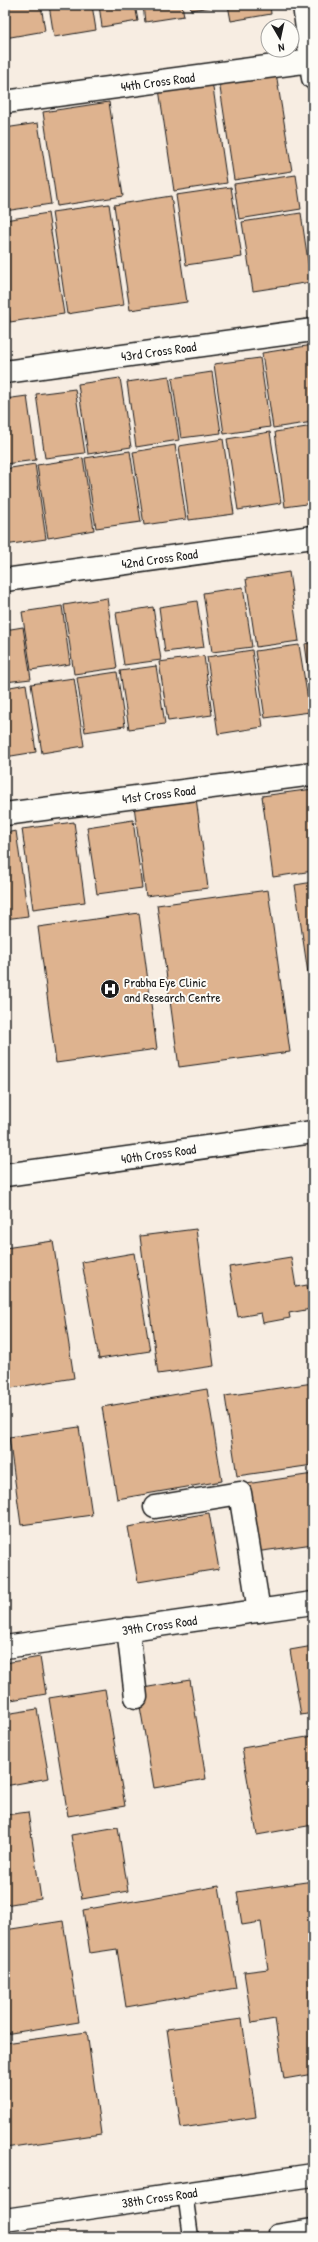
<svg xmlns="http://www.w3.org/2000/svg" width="318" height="2242" viewBox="0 0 318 2242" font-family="'Patrick Hand',sans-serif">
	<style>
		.building { fill: #deb38f; stroke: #1c1c1c }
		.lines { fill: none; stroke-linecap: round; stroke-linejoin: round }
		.service-casing { stroke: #1c1c1c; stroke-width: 17 }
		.minor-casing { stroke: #1c1c1c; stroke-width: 25 }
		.tertiary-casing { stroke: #1c1c1c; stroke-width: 25 }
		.service { stroke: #fdfcf7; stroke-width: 14 }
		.minor { stroke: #fdfcf7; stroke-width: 22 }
		.tertiary { stroke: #fdfcf7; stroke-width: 22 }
		.labels { text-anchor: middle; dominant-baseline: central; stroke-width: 4; stroke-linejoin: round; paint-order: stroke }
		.street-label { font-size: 13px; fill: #1c1c1c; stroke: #fdfcf7 }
		.poi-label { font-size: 13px; fill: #1c1c1c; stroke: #fdfcf7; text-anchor: start }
	</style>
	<rect width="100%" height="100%" fill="#f7ede2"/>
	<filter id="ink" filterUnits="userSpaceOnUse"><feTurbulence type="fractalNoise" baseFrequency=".025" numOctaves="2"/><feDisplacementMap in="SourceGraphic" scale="8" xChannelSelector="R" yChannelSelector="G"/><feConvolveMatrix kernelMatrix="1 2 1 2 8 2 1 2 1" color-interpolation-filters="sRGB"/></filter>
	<g filter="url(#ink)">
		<!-- building -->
		<g class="building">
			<path d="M5,5h36l4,26 -40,7z"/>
			<path d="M49,5h43l4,25 -42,7z"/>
			<path d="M99,5h36l3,16 -36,6z"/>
			<path d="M143,5h39l2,11 -39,6z"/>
			<path d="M190,5h29v1l-28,4z"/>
			<path d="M228,5h42l1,9 -40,7z"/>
			<path d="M276,73l16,98 -58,9 -15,-99z"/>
			<path d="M212,81l15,102 -53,8 -15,-102z"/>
			<path d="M109,102l14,94 -66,10 -14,-94z"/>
			<path d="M38,123l13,81 -46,7v-83z"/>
			<path d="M296,175l5,34 -62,10 -5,-35z"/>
			<path d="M231,187l11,70 -56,8 -10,-70z"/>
			<path d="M171,196l16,106 -57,8 -16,-105z"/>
			<path d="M109,204l15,101 -57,9 -15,-102z"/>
			<path d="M48,213l16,101 -54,8 -5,-30v-72z"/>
			<path d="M301,213l10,69 -58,9 -11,-69z"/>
			<path d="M313,345v77l-40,6 -11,-75z"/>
			<path d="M260,358l10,69 -46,7 -10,-70z"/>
			<path d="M212,372l9,61 -40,5 -9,-60z"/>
			<path d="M169,376l10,64 -43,7 -9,-65z"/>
			<path d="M120,378l11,69 -43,7 -10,-70z"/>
			<path d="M75,389l10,64 -40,5 -9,-64z"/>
			<path d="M27,396l9,64 -31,4v-65z"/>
			<path d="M313,426v77l-28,4 -10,-75z"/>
			<path d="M270,432l11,71 -43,7 -11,-71z"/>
			<path d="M223,439l11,75 -45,6 -10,-74z"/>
			<path d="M175,445l11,74 -42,6 -11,-73z"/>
			<path d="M130,451l11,71 -45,6 -11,-70z"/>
			<path d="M83,458l11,72 -46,8 -11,-73z"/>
			<path d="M35,464l11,75 -41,6v-76z"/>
			<path d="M289,572l10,69 -43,6 -10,-68z"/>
			<path d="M243,587l9,60 -40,5 -9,-59z"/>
			<path d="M107,598l10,70 -43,6 -10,-69z"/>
			<path d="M197,601l7,46 -39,5 -6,-45z"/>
			<path d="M62,606l8,58 -39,6 -9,-58z"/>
			<path d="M153,607l8,53 -37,5 -8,-52z"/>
			<path d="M23,627l8,52 -26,3v-52z"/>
			<path d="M313,642v59l-8,-57z"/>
			<path d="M299,645l11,67 -45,6 -10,-67z"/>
			<path d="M252,650l11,77 -45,7 -11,-77z"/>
			<path d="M204,656l8,59 -44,6 -9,-59z"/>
			<path d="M156,666l9,58 -36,5 -9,-58z"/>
			<path d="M117,672l8,54 -40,6 -8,-54z"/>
			<path d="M74,678l10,68 -42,7 -11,-69z"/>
			<path d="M26,684l10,68 -31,5v-69z"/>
			<path d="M313,789v82l-40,6 -11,-81z"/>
			<path d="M196,798l12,90 -62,8 -12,-90z"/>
			<path d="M133,820l9,68 -45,6 -10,-67z"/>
			<path d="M74,822l11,80 -52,7 -11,-80z"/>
			<path d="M16,831l12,85 -23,3v-86z"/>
			<path d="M313,882v125l-18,-122z"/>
			<path d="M268,890l22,162 -111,15 -22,-162z"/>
			<path d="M139,913l18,136 -101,14 -18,-136z"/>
			<path d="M196,1229l18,137 -56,8 -18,-138z"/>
			<path d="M53,1241l21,137 -69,11v-141z"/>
			<path d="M134,1253l16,98 -51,8 -17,-97z"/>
			<path d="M291,1257l5,30 11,-2 4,24 -22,4 1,5 -27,5 -2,-10 -23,4 -9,-50z"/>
			<path d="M313,1383v82l-76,11 -12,-80z"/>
			<path d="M207,1389l15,92 -105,18 -15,-92z"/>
			<path d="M79,1427l13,88 -71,10 -12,-88z"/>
			<path d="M313,1474v70l-58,8 -9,-68z"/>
			<path d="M209,1513l10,56 -81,13 -10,-55z"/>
			<path d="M313,1646v67l-12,2 -11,-65z"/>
			<path d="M40,1657l6,37 -41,7v-38z"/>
			<path d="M190,1680l16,99 -52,9 -17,-99z"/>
			<path d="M105,1689l20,117 -57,10 -19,-118z"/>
			<path d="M37,1709l12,69 -44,8v-72z"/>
			<path d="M313,1736v89l-56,10 -15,-87z"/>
			<path d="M28,1812l13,87 -36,6v-90z"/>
			<path d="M118,1827l10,64 -46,8 -11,-64z"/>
			<path d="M313,1881v193l-29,5 -9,-60 -23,4 -8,-51 24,-3 -7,-47 -19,3 -5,-33z"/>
			<path d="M219,1886l17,102 -110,19 -9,-58 -27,4 -7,-43z"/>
			<path d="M63,1921l16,101 -74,12v-104z"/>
			<path d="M242,2019l14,98 -75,11 -14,-99z"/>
			<path d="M87,2032l14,102 -96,14v-105z"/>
		</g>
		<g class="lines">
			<defs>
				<g id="service">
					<path d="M185,2193l6,44"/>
					<path d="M276,2232l37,-6"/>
				</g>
				<g id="minor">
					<path d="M304,5l9,73"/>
					<path id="s1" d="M5,102l306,-41"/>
					<path id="s2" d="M5,372l308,-42"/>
					<path id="s3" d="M5,580l308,-43"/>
					<path id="s4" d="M5,814l308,-40"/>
					<path d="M155,1507l85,-14 19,118"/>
					<path d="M128,1629l8,68"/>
					<path id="s5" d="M5,1647l308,-44"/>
				</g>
				<g id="tertiary">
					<path id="s6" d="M5,1175l308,-43"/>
					<path id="s7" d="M5,2220l308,-45"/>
				</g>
			</defs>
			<!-- service casing -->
			<use href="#service" class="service-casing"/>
			<!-- minor casing -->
			<use href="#minor" class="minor-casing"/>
			<!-- tertiary casing -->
			<use href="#tertiary" class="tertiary-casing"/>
			<!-- service -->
			<use href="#service" class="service"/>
			<!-- minor -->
			<use href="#minor" class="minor"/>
			<!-- tertiary -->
			<use href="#tertiary" class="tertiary"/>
		</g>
	</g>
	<!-- icons -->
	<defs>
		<symbol id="hospital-disc" viewBox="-11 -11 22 22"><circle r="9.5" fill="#1c1c1c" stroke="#fdfcf7"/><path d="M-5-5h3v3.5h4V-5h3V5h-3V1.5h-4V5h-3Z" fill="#fff"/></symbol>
	</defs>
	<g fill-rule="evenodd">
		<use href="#hospital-disc" x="99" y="978" width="22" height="22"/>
	</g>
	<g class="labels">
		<!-- street labels -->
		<g class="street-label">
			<text stroke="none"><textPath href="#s1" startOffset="154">44th Cross Road</textPath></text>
			<text stroke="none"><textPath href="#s2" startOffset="155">43rd Cross Road</textPath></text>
			<text stroke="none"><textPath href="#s3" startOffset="156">42nd Cross Road</textPath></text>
			<text stroke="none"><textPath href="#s4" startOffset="155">41st Cross Road</textPath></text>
			<text stroke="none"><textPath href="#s6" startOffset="155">40th Cross Road</textPath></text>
			<text stroke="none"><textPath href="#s5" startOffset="156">39th Cross Road</textPath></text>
			<text stroke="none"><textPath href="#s7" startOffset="156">38th Cross Road</textPath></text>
		</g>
		<!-- poi labels -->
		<g class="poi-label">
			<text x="124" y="982">Prabha Eye Clinic<tspan x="124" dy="15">and Research Centre</tspan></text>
		</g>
	</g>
	<!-- margin -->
	<rect width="318" height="2242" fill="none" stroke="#fdfcf7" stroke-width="20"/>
	<rect x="10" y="10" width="298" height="2222" fill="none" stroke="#1c1c1c" stroke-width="1.5" filter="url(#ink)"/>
	<!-- north arrow -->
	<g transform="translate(280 38) rotate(171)"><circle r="19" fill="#fdfcf7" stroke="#a3a29f"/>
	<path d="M0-3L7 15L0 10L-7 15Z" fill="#1c1c1c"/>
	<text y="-6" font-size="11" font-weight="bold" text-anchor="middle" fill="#1c1c1c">N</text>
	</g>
</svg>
